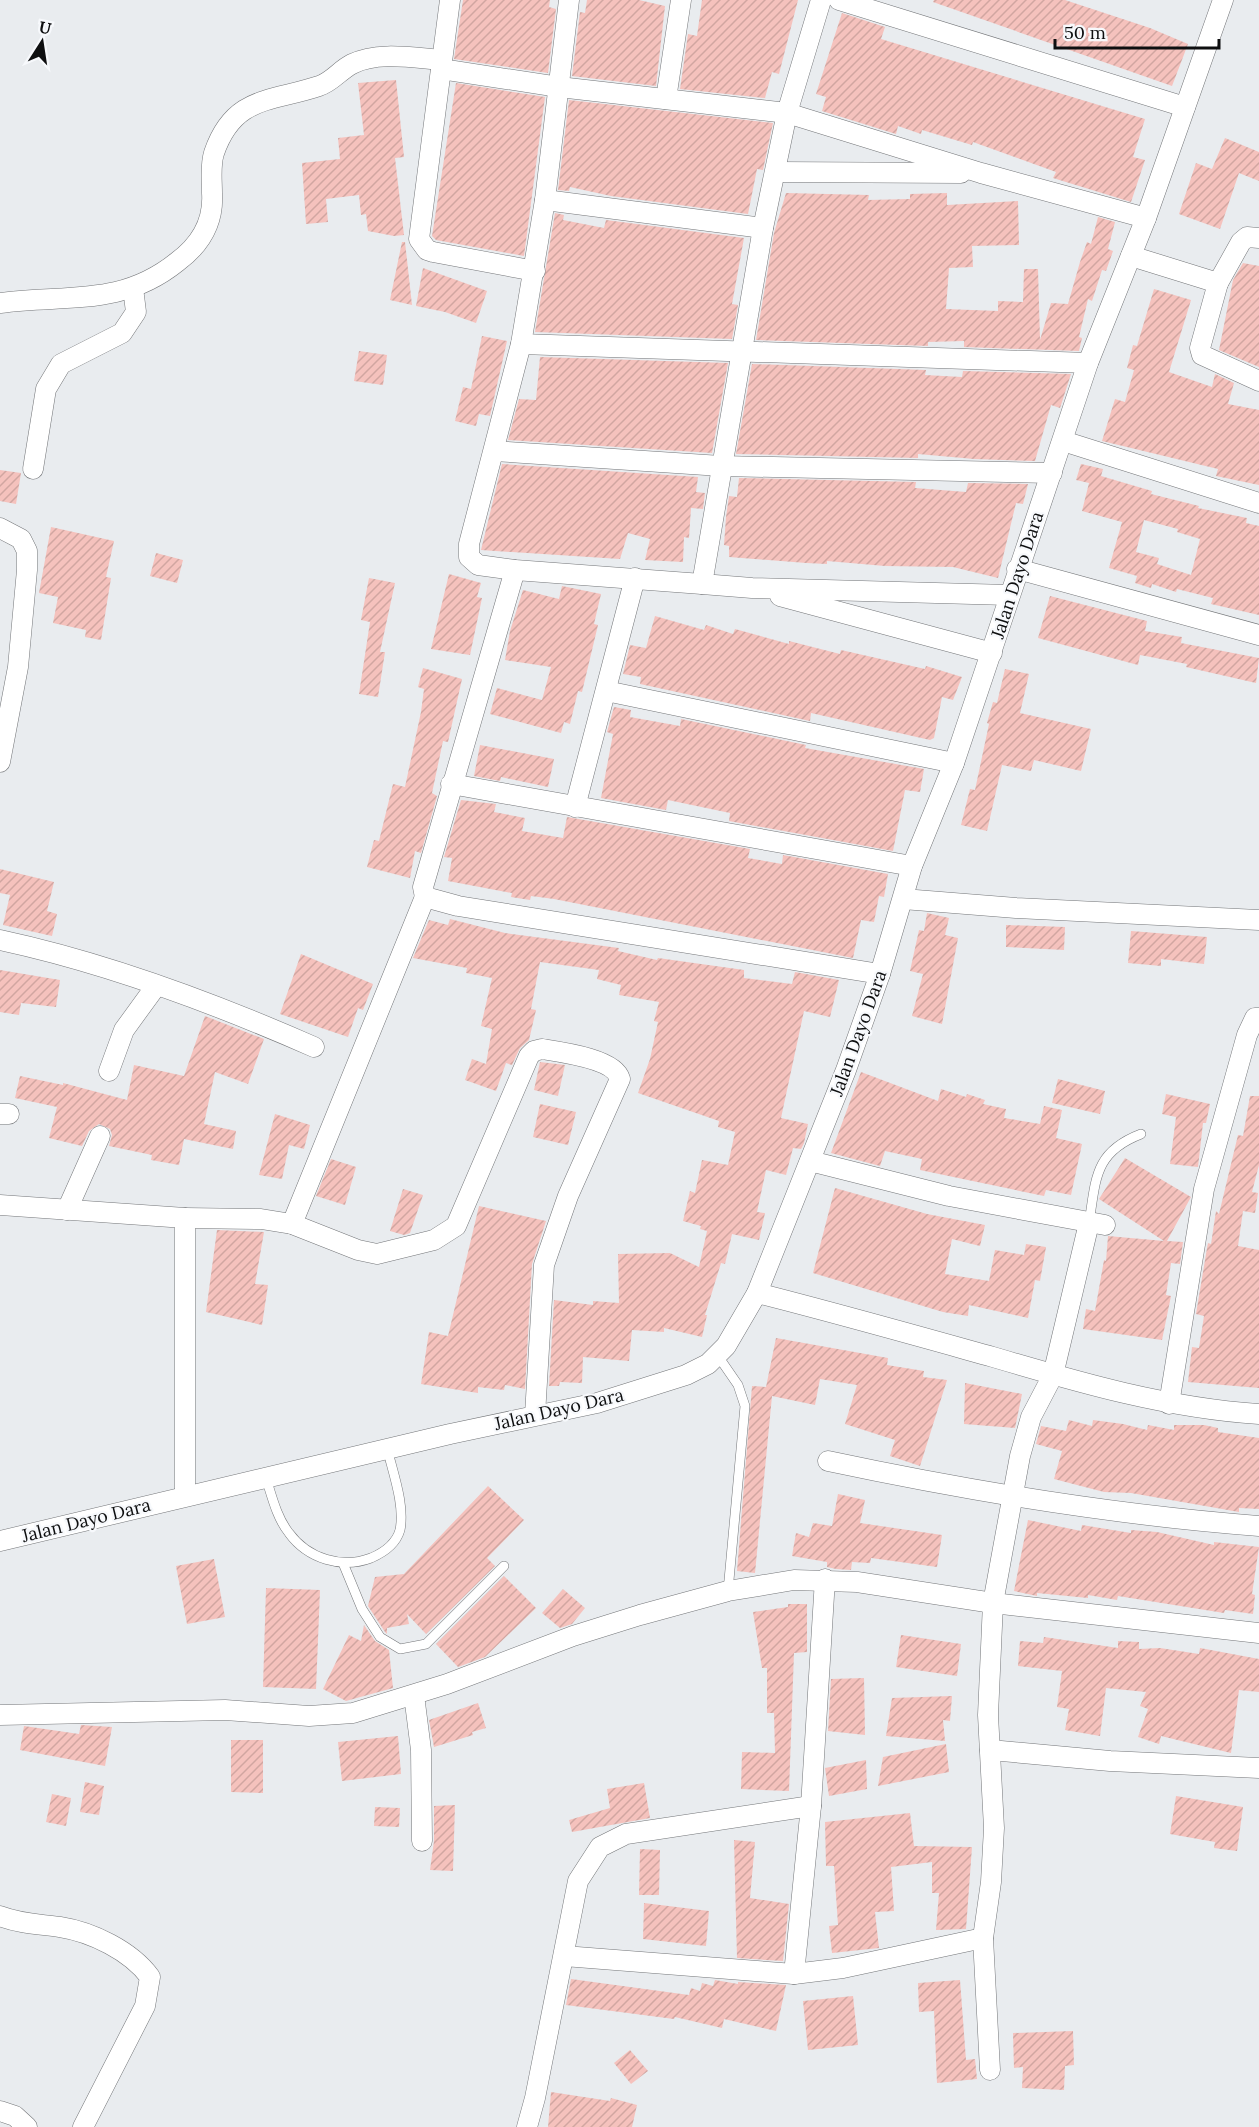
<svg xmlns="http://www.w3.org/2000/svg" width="1259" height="2127" viewBox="0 0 1259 2127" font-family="Lora,serif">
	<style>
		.building { fill: url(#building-hatch); fill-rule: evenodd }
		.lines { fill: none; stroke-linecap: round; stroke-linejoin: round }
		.lane-casing { stroke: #747679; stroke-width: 10 }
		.street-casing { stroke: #747679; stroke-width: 21 }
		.lane { stroke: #fff; stroke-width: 9 }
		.street { stroke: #fff; stroke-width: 20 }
		.labels { text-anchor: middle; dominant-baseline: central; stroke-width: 4.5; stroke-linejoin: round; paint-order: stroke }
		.street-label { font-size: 18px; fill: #0e0f10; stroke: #f7f9fc }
	</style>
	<defs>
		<pattern id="building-hatch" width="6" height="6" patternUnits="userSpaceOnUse" patternTransform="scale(1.5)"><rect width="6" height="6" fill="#f5c2bd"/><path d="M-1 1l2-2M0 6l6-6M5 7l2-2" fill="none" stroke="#d1a6a1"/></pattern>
	</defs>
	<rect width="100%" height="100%" fill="#e9ecef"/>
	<!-- building -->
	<g class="building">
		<path d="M463,0h87l-1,7 7,2 -8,64 -94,-14z"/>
		<path d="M587,0h52l26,6 -9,80 -84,-10 8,-64 5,1z"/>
		<path d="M702,0h96l-19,74 -7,-2 -7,26 -85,-9 8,-55 9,2z"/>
		<path d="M934,0h131l85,28 38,16 -16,42 -239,-84z"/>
		<path d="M842,13l43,14 -4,12 264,80 -12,38 12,3 -14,42 -78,-24 3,-6 -83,-30 -1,3 -50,-15 -1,4 -23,-8 -2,8 -74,-23 4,-14 -10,-3z"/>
		<path d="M396,80l8,77 -9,1 9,77 -10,1 -26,-5 -2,-17 -5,1 -2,-20 -33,4 2,23 -22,2 -4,-61 38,-4 -2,-21 26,-3 -6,-52z"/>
		<path d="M456,83l89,14 -21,159 -88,-16 -4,-4z"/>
		<path d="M569,100l204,23 -10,47 -6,-1 -9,45 -137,-18 -41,-9 -1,4 -11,-1z"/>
		<path d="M1225,138l34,14v29l-20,-8 -19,56 -41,-15 17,-51 16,6z"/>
		<path d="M786,193l83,2 -1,5 42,-1v-5l37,-1v12l71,-4 1,44 -47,1 1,21 -24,1 -3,41 52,2v-10l25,1 1,-33h14l2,71 11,-37 17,1 12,-42 7,-20 4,2 7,-27 17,5 -7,27 5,2 -7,20 -4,-1 -10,31 -4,-2 -9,38 3,1 -3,13 -115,-4v-6l-36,1v4l-172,-6 18,-107z"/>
		<path d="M555,213l9,2 -1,5 41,8 2,-8 138,18 -12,66 6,1 -6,34 -197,-7z"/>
		<path d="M402,242h3l7,63 -22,-5z"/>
		<path d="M1243,263l16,3v101l-40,-17 14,-70z"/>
		<path d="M423,268l64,23 -11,32 -31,-11 -29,-6z"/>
		<path d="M1154,289l37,11 -22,72 43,15 3,-13 19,9 -6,21 31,6v75l-43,-9 2,-7 -116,-28 13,-42 10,3 9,-32 -7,-2 6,-23 4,1z"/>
		<path d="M482,336l25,5 -17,75 -11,-2 -3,12 -21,-5 8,-34 8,2z"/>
		<path d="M359,351l28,4 -4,30 -29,-4z"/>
		<path d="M540,357l188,6 -16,90 -204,-13 11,-41 17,1z"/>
		<path d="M752,364l174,6 -1,5 37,2 1,-6 108,3 -11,34 -9,-3 -16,56 -61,-2 -56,-5v4l-182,-4z"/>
		<path d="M502,464l196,13 -2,15 9,1 -2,16 -12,-1 -2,30 -5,-1 -1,25 -38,-2 5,-21 -22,-6 -8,26 -139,-9z"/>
		<path d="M1081,464l22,5 -2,7 51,15 -1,3 48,12 -1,2 49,10 -1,5 13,3v89l-48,-11 2,-6 -36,-9 -1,3 -24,-8 -1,4 -16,-5 2,-7 -28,-8 13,-46 -40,-11 7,-28 -13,-3zM1144,520l34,9 -1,3 23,7 -9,36 -34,-11 2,-6 -23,-6z"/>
		<path d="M0,470l21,3 -5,31 -16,-3z"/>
		<path d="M739,478l177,4 -1,6 51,4 2,-9 60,1 -5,20 -7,-1 -18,75 -45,-11 -68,-1 -58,-5v3l-21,-1 -77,-6v-11l-5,-1 2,-28 3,-21 8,1z"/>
		<path d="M51,527l63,14 -8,36 5,1 -10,62 -16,-3 1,-7 -33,-7 5,-26 -19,-4z"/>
		<path d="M156,553l27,7 -6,23 -27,-7z"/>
		<path d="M449,574l32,9 -4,14 5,1 -12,57 -39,-6z"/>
		<path d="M369,578l26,5 -15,69h5l-7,45 -19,-3 11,-72 -9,-2z"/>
		<path d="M562,586l39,8 -7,30 4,1 -16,67 -4,-1 -8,33 -6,-2 -3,11 -71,-19 7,-26 45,12 9,-33 -46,-7 5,-29 13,-41 36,9z"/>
		<path d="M1050,596l97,25 -2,10 37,6 -1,6 78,15 -3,25 -70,-16 1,-3 -47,-9 -2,10 -100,-27z"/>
		<path d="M655,616l49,14 2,-5 27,9 2,-5 54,15v-3l51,13 1,-4 84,19 1,-3 36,11 -9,23 -11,-3 -8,41 -4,2 -119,-27 -1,8 -170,-37 1,-7 -18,-3 7,-29 16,3z"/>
		<path d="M423,668l39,11 -14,63 -5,-1 -11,52 5,3 -16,57 -6,-2 -5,27 -43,-11 7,-27 5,1 14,-57 12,3 16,-75 3,-23 -6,-2z"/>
		<path d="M1005,669l24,5 -9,39 71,16 -10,42 -47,-11 -3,11 -29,-6 -15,66 -26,-6 9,-36 5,1 14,-66 -2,-1 6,-21 4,1z"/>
		<path d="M614,707l17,3 -1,7 50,9 1,-7 125,26 -1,3 119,21 -4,23 -15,-2 -12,61 -164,-30 1,-8 -62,-13 -2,10 -65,-12 12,-64 -6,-2z"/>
		<path d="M480,745l74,14 -6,28 -47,-10 -1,4 -26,-5z"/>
		<path d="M461,800l35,4 -2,8 31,6 -3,13 41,7 4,-21 183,32 -2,9 34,6 1,-9 105,19 -4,23 -5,-1 -5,26 -13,-2 -8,38 -299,-59 -23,-3 -1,4 -19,-3 1,-4 -64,-12 4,-23 -8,-1z"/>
		<path d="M0,869l54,13 -7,29 10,3 -5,22 -49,-11 7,-30 -10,-2z"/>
		<path d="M927,913l22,5 -4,17 13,3 -16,86 -30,-8 11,-42 -13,-3 9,-41 5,1z"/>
		<path d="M450,919l55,14 114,15 -1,3 39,9 1,-2 86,12v8l48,6 3,-12 44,8 -9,37 -26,-6 -23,107 27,6 -4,19 -3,6 -8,-1 -7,27 -20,-5 -9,42 8,1 -6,27 -27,-6 -7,30 -4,-1 -16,52h2l-5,22 -38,-9v4l-32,-2 -3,31 -46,-4 -1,26 -22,-1 -1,4h-10l5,-86 39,5v-4l26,2 -1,-49 52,-1 29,14 8,-36 -7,-2 1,-3 -18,-5 7,-30 5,2 7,-33 26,5 7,-33 -17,-5 1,-6 -81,-28 12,-34 8,-37 -4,-1 5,-19 -40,-7 2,-10 -24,-6 2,-9 -59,-8 -9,47 5,1 -7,30 -9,8 -8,17 -6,-2 -10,28 -31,-11 7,-21 14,5 6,-35 -11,-3 11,-48 -26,-5 1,-5 -54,-10 16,-38 19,5z"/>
		<path d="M1006,925l59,2 -1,23 -58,-3z"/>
		<path d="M1131,931l76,6 -3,27 -43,-5v7l-33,-3z"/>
		<path d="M301,954l72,30 -10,26 -5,-2 -10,29 -68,-23z"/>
		<path d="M0,970l60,10 -4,27 -35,-4 -2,12 -19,-3z"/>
		<path d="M205,1016l59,23 -16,45 -33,-12 -11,52 32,7 -3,18 -49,-10 -5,26 -28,-5 1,-5 -43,-9 3,-11 -2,-6 -11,-5 -10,7 -7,15 -33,-8 8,-31 -42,-9 5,-22 43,9v-2l64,17 7,-35 50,11z"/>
		<path d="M540,1062l25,3 -7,31 -24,-6z"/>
		<path d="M861,1072l77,29 3,-12 25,8 1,-3 18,6 -2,4 23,5 -2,9 36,6 4,-18 18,4 -6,28 26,6 -11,51 -25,-5 -2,6 -124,-26 2,-11 -37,-8 -5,15 -49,-13z"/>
		<path d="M1058,1079l47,12 -5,23 -48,-11z"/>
		<path d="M1166,1094l44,10 -4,19h-3l-5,44 -28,-3 6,-47 -14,-3z"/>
		<path d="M1250,1096h9v69l-7,27 6,1 -3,20 -12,-2 -5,35 21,4v138l-71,-6 4,-35 7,1 5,-32 -8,-2 11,-66 1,-5 3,1 5,-33 3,3 19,-79 5,1z"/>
		<path d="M540,1104l36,8 -8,33 -35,-8z"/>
		<path d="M275,1114l35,11 -6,24 -15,-4 -7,34 -23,-4z"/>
		<path d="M1125,1158l66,39 -24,44 16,1 -3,22 -9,-1 -5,32 5,1 -9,44 -79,-11 3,-20 9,2 9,-51 2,1 2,-25 56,5 -65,-42z"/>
		<path d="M331,1159l25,8 -11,38 -29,-9z"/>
		<path d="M835,1188l92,26 58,11 -5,21 -28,-7 -7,35 44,7 6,-31 29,5 2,-11 20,3 -6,34 -5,-1 -7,38 -59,-13 -1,11 -25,-4 -130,-39z"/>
		<path d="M403,1189l20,6 -13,38 -6,2 -14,-4z"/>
		<path d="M479,1206l67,15 -14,43 -7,125 -20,-4 -1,5 -26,-3v6l-57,-9 8,-52 19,4z"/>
		<path d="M217,1230l47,2 -9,52 13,1 -6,40 -56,-13z"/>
		<path d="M776,1338l112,20 -1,7 37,6 -1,6 24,3 -27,86 -30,-10 5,-16 -50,-16 12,-39 -37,-6 -5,26 -43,-9 -17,177 -18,-2 15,-185 14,1z"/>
		<path d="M965,1383l57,11 -7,34 -51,-4z"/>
		<path d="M1069,1420l23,6 1,-6 30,4 24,6 1,-5 26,5v-5h30l14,3v4l41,6v71l-20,-1v4l-108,-19 -27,-1 -50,-13 8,-28 -26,-7 5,-18 25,5z"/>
		<path d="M488,1486l36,34 -37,38 8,8 -69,68 -19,-20 2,10 -22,4v6l-2,-2 -17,-26 7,-29 29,-3z"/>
		<path d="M838,1494l27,6 -5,23 82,12 -5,32 -66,-9 -1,5 -18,-1 -1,8 -15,-1 -9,-2v-5l-35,-6 4,-23 13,4 4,-14 19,3z"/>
		<path d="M1028,1520l53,11 1,-6 49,8v-3l26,2 57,13v-3l45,5 -7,47 3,1 -2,19 -28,-4 -1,3 -106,-17 -1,4 -29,-5v3l-51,-5v3l-23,-5z"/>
		<path d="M214,1559l11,58 -38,7 -11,-58z"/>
		<path d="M504,1576l32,32 -51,49 -27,10 -22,-23z"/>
		<path d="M266,1588l54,2 -4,99 -53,-2z"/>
		<path d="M563,1589l22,19 -13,16 -12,4 -18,-15z"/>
		<path d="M788,1604h19v48l-13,1 -5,138 -48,-2 1,-37 33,1 -1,-40h-7v-45h-5l-9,-56 35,-5z"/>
		<path d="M364,1625l11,16 14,9 4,38 -47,13 -23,-12 26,-54 12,6z"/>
		<path d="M901,1635l60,9 -4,32 -61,-9z"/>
		<path d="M1044,1637l74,11v-7l21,1v7l21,-1 39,6 1,-6 59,11v33l-20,-2 -8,63 -70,-17 -2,8 -21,-7 10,-28 -8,-3 6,-14 -40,-4 -6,48 -35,-6 4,-21 -12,-2 5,-36 -44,-5 2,-25 23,2z"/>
		<path d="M864,1678l1,57 -37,-4 3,-52z"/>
		<path d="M952,1696l-2,25 -7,-1 2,21 -59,-5 6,-38z"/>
		<path d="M478,1703l8,25 -14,4 1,3 -39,12 -5,-27z"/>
		<path d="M81,1725l31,2 -7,39 -85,-16 4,-24 55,8z"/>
		<path d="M398,1736l3,38 -59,7 -4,-39z"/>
		<path d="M231,1740h32v53l-32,-1z"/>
		<path d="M946,1744l3,28 -71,14 5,-29z"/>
		<path d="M866,1760l1,29 -38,7 -4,-28z"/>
		<path d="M85,1782l19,4 -5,29 -19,-3z"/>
		<path d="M644,1783l6,35 -78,14 -3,-12 41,-12 -3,-19z"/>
		<path d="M52,1794l19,4 -5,28 -20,-4z"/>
		<path d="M1176,1796l67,11 -6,44 -23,-3 1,-6 -45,-8z"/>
		<path d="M455,1805l-2,66 -23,-1 4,-29v-35z"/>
		<path d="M375,1807l25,1 -1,19 -25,-1z"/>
		<path d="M910,1813l4,33 58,1 -6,82 -30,1 3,-37h-7v-31l-41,5 3,44 -19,1 4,36 -47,5 -3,-27 9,-1 -4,-59h-8l-1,-44z"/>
		<path d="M734,1840l21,2 -5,56 39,6 -6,57 -46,-3z"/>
		<path d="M640,1849l20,1 -1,45h-20z"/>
		<path d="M644,1903l65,8 -3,35 -63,-7z"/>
		<path d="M571,1979l118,16 2,-7 9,3 2,-8 11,3 2,-6 23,4v-2l48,3 -10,46 -52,-12 -2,9 -47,-11 -1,2 -108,-14z"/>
		<path d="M960,1980l6,80 9,-1 2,20 -40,4 -3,-72 -15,1 -1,-29z"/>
		<path d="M853,1996l5,49 -50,5 -5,-49z"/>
		<path d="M1073,2031l1,34 -9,1 -1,24 -42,-2 1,-21 -9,1 -1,-35z"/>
		<path d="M630,2050l18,21 -17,13 -17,-21z"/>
		<path d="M551,2092l59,9 1,-3 26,7 -5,22h-84z"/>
	</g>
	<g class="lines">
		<defs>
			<g id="lane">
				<path d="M1089,1223c7,-44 5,-71 52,-89"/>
				<path d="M718,1356l20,29 7,21 -17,185"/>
				<path d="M266,1478c6,19 11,40 23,55 19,26 53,36 82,25 14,-6 25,-14 29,-28 5,-25 -7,-57 -13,-82"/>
				<path d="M343,1563l19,46 18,28 20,12 26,-5 78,-78"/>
			</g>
			<g id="street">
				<path d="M450,0l-9,69 118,18 228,26 194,60 165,45"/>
				<path d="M569,0l-24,200 -24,144 -52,200v13l9,8 37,5 187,14"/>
				<path d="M821,0l-34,113 -24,115 -61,356 50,4 257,7"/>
				<path d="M839,0l346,107"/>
				<path d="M441,69l-22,170 8,11 6,2 102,19"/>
				<path d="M666,99l15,-99"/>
				<path d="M776,172l185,1"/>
				<path d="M545,200l218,28"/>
				<path d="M1131,256l87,27 23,-41 6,-5 12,1"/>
				<path d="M1218,283l-18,65 2,7 57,26"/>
				<path d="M0,303c67,-9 121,4 177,-41 23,-17 37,-40 35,-69 0,-14 -2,-27 2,-40 20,-58 58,-51 105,-67 13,-4 21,-16 33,-22 26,-13 62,-6 90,-4"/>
				<path d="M521,344l567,19"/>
				<path d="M1063,441l196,62"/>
				<path d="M494,451l227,15 331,7"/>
				<path d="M33,469l13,-80 15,-25 61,-31 14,-21 -3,-24"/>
				<path d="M0,528l21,11 6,12v19l-9,97 -18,95"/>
				<path d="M1017,569l242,66"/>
				<path d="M515,570l-92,317 2,10 33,9 422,68"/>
				<path d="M780,596l212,57"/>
				<path d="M606,691l348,72"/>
				<path d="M451,784l461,82"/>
				<path d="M575,807l60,-229"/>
				<path d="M903,899l113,9 243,12"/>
				<path d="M0,940c107,23 214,63 314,107"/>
				<path d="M109,1071l15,-41 32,-44"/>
				<path d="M0,1114h9"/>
				<path d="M810,1161l139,35 156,29"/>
				<path d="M0,1205l185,13"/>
				<path d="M67,1210l33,-74"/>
				<path d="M292,1224l133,-327"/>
				<path d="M757,1293c79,20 157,42 236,64 88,26 174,51 266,57"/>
				<path d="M1169,1404l35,-215 43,-154 8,-17h4"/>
				<path d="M828,1461c141,30 286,54 431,65"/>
				<path d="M185,1496v-278l76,1 31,5 66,26 19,4 57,-14 22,-14 73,-170 5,-5 8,-2c19,3 73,10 78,30l-52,117 -24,69 -9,150"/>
				<path d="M0,1541l450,-107 147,-31 89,-28 22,-11 18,-18 31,-53 89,-223 34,-96 32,-108 42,-103 134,-400 58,-145 77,-218"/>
				<path d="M414,1695l7,55 1,91"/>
				<path d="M0,1715l225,-5 84,6 44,-3 94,-29 126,-48 67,-21 88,-24 66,-11 63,2 136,21 266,30"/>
				<path d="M990,1750l120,11 149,7"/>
				<path d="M0,1916c21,8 39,8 60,11 32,5 71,24 90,50l-5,29 -62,121"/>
				<path d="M564,1956l230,18 49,-6 140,-30"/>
				<path d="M794,1974l17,-168 14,-227"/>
				<path d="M990,2070l-7,-132 8,-56 3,-54 -6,-113 5,-112 27,-147 11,-39 22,-42 36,-152"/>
				<path d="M0,2111l15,5 12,11"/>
				<path d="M527,2127l8,-29 43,-217 22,-34 26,-13 185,-28"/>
			</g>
		</defs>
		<!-- lane casing -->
		<use href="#lane" class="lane-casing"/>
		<!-- street casing -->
		<use href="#street" class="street-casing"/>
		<!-- lane -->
		<use href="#lane" class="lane"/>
		<!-- street -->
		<use href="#street" class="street"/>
	</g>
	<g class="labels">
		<!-- street labels -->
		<g class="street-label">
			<text transform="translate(1017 575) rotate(-72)">Jalan Dayo Dara</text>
			<text transform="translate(858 1033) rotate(-70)">Jalan Dayo Dara</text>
			<text transform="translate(559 1409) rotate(-13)">Jalan Dayo Dara</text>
			<text transform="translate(86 1520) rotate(-14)">Jalan Dayo Dara</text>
		</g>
	</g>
	<!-- north arrow -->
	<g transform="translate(42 42) rotate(12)" stroke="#f7f9fc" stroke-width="4.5" paint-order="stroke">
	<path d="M0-4.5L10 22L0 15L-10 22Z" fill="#0e0f10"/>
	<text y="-9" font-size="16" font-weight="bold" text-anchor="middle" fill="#0e0f10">U</text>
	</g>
	<!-- scale -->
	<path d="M1055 39v9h164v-9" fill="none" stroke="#0e0f10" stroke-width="3"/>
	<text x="1064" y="39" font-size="18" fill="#0e0f10" stroke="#f7f9fc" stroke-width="4.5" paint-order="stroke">50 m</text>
</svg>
